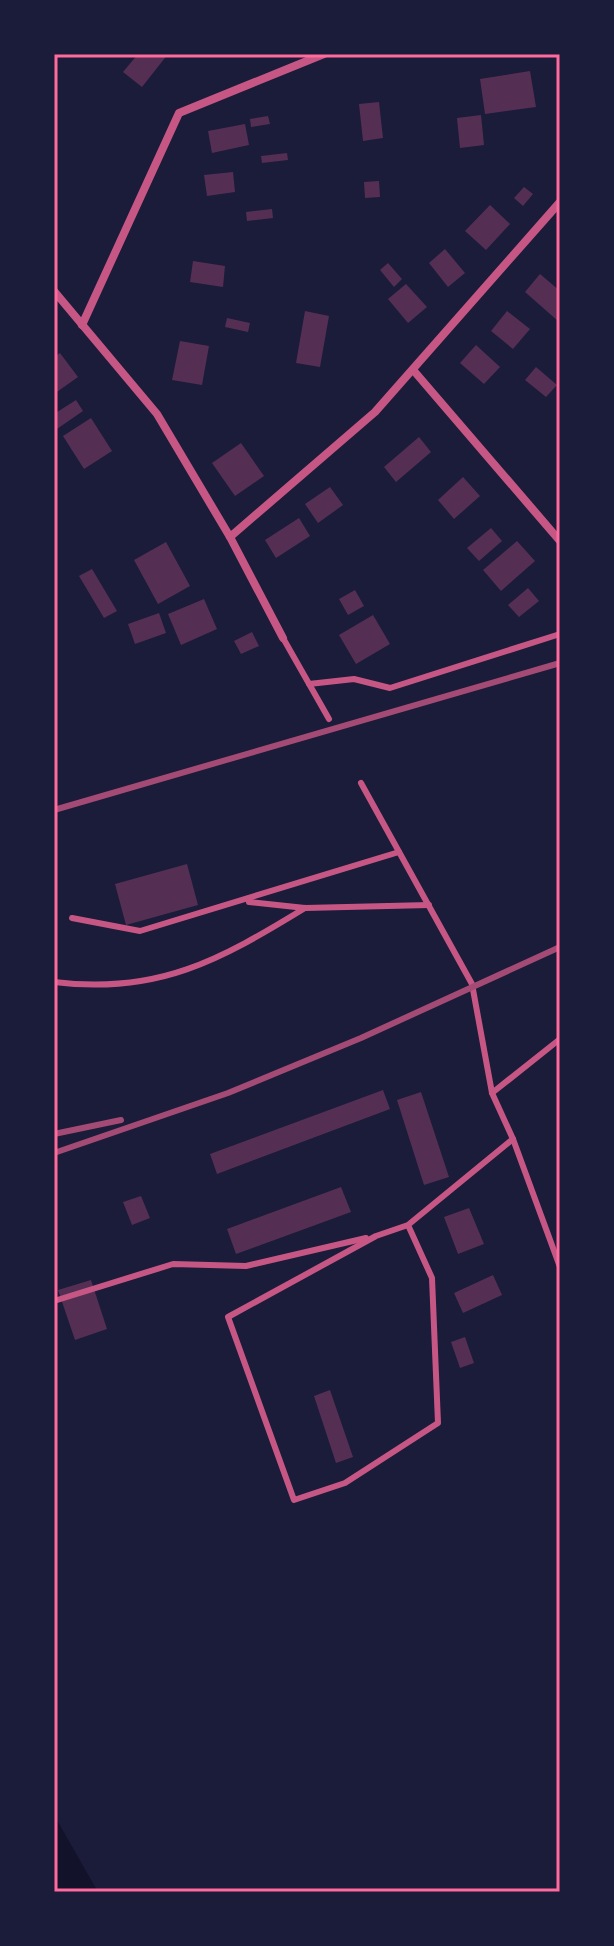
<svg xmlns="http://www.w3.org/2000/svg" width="614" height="1946" viewBox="0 0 614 1946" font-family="Commissioner,sans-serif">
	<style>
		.water { fill: #12122b }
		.building { fill: #542f53 }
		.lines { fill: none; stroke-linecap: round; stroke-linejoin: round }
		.service { stroke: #c65784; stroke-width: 6 }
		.minor { stroke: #c65784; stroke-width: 8 }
		.rail { stroke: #a44b75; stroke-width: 6 }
		.neatline { fill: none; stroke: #ff6b9d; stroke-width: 3 }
	</style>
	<rect width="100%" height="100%" fill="#1b1b3a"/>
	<!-- water -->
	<path class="water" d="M54,1815l44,77h-44z"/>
	<!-- building -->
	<g class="building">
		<path d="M138,54h30l-26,33 -19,-15z"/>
		<path d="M530,71l6,36 -51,7 -5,-35z"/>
		<path d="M379,102l4,36 -20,3 -4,-37z"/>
		<path d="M481,115l3,30 -24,3 -3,-30z"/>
		<path d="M268,116l2,8 -19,3 -1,-8z"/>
		<path d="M245,124l4,21 -37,8 -4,-22z"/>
		<path d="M287,153l1,7 -26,3 -1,-7z"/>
		<path d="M233,172l2,20 -28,4 -3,-21z"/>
		<path d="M379,181l1,16 -15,1 -1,-16z"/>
		<path d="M524,187l9,7 -10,12 -9,-8z"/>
		<path d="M490,205l20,19 -24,26 -21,-19z"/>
		<path d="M272,209l1,9 -26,3 -1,-9z"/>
		<path d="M445,249l20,24 -17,14 -19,-24z"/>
		<path d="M193,261l32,5 -2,21 -33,-5z"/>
		<path d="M388,263l14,16 -8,8 -14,-17z"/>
		<path d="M540,274l20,17 -2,30 -33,-29z"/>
		<path d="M406,284l21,23 -19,16 -20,-24z"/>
		<path d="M305,311l24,5 -9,51 -24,-4z"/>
		<path d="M507,311l23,18 -17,20 -22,-18z"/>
		<path d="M227,318l23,5 -2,9 -23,-5z"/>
		<path d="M180,341l29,5 -7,39 -30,-5z"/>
		<path d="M476,345l24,22 -16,17 -24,-21z"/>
		<path d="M60,353l18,24 -24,17v-37z"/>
		<path d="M536,367l21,18 -11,12 -21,-17z"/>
		<path d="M76,400l7,11 -29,20v-17z"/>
		<path d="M91,418l21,33 -28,18 -21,-33z"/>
		<path d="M419,437l12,15 -35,30 -12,-15z"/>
		<path d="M241,443l23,33 -29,20 -23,-33z"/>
		<path d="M463,477l17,19 -26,23 -16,-19z"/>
		<path d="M330,487l13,18 -25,18 -13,-19z"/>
		<path d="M299,518l11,18 -34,22 -11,-18z"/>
		<path d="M491,528l11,13 -23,20 -12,-13z"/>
		<path d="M517,541l18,20 -34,30 -18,-21z"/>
		<path d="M166,542l24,44 -32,18 -24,-44z"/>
		<path d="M92,569l25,42 -13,7 -25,-42z"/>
		<path d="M528,588l11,13 -20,16 -11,-12z"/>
		<path d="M355,590l9,16 -16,9 -9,-16z"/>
		<path d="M204,599l13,30 -36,16 -13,-31z"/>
		<path d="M159,613l7,20 -31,11 -7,-20z"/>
		<path d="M373,615l17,29 -34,20 -17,-29z"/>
		<path d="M252,632l7,14 -18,8 -7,-13z"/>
		<path d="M187,864l11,41 -72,20 -11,-41z"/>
		<path d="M383,1090l7,19 -173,65 -7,-20z"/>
		<path d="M421,1092l28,85 -25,8 -27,-85z"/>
		<path d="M341,1187l10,25 -115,42 -9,-25z"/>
		<path d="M141,1196l9,22 -18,7 -9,-23z"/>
		<path d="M469,1208l15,36 -26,10 -14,-37z"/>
		<path d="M493,1275l9,20 -39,18 -9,-20z"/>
		<path d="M91,1280l16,49 -32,11 -17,-50z"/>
		<path d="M465,1337l9,26 -14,5 -9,-26z"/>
		<path d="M330,1390l23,67 -17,6 -22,-67z"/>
	</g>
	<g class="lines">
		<!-- service -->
		<g class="service">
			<path d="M283,638l46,81"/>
			<path d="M309,684l45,-5 36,9 170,-54"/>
			<path d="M361,783l111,201 20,109 21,46 47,128"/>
			<path d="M249,902l56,6 124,-3"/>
			<path d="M72,918l68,13 259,-79"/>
			<path d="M54,982c104,13 166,-22 251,-74"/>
			<path d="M492,1093l68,-54"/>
			<path d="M408,1225l24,53 6,145 -93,60 -51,17 -66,-183 148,-81 32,-11 105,-86"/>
			<path d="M54,1301l119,-37 73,2 120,-28"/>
		</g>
		<!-- minor -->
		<g class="minor">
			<path d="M54,291l103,123 73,123 53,101"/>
			<path d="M82,325l97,-212 145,-59"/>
			<path d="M414,371l146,170"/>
			<path d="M230,537l145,-125 185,-210"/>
		</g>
		<!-- rail -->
		<g class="rail">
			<path d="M54,810l506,-147"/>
			<path d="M54,1134l67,-14"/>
			<path d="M54,1153l174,-60 133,-55 199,-91"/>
		</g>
	</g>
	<!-- border -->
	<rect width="614" height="1946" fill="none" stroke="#1b1b3a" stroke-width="112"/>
	<rect x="56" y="56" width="502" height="1834" class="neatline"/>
</svg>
